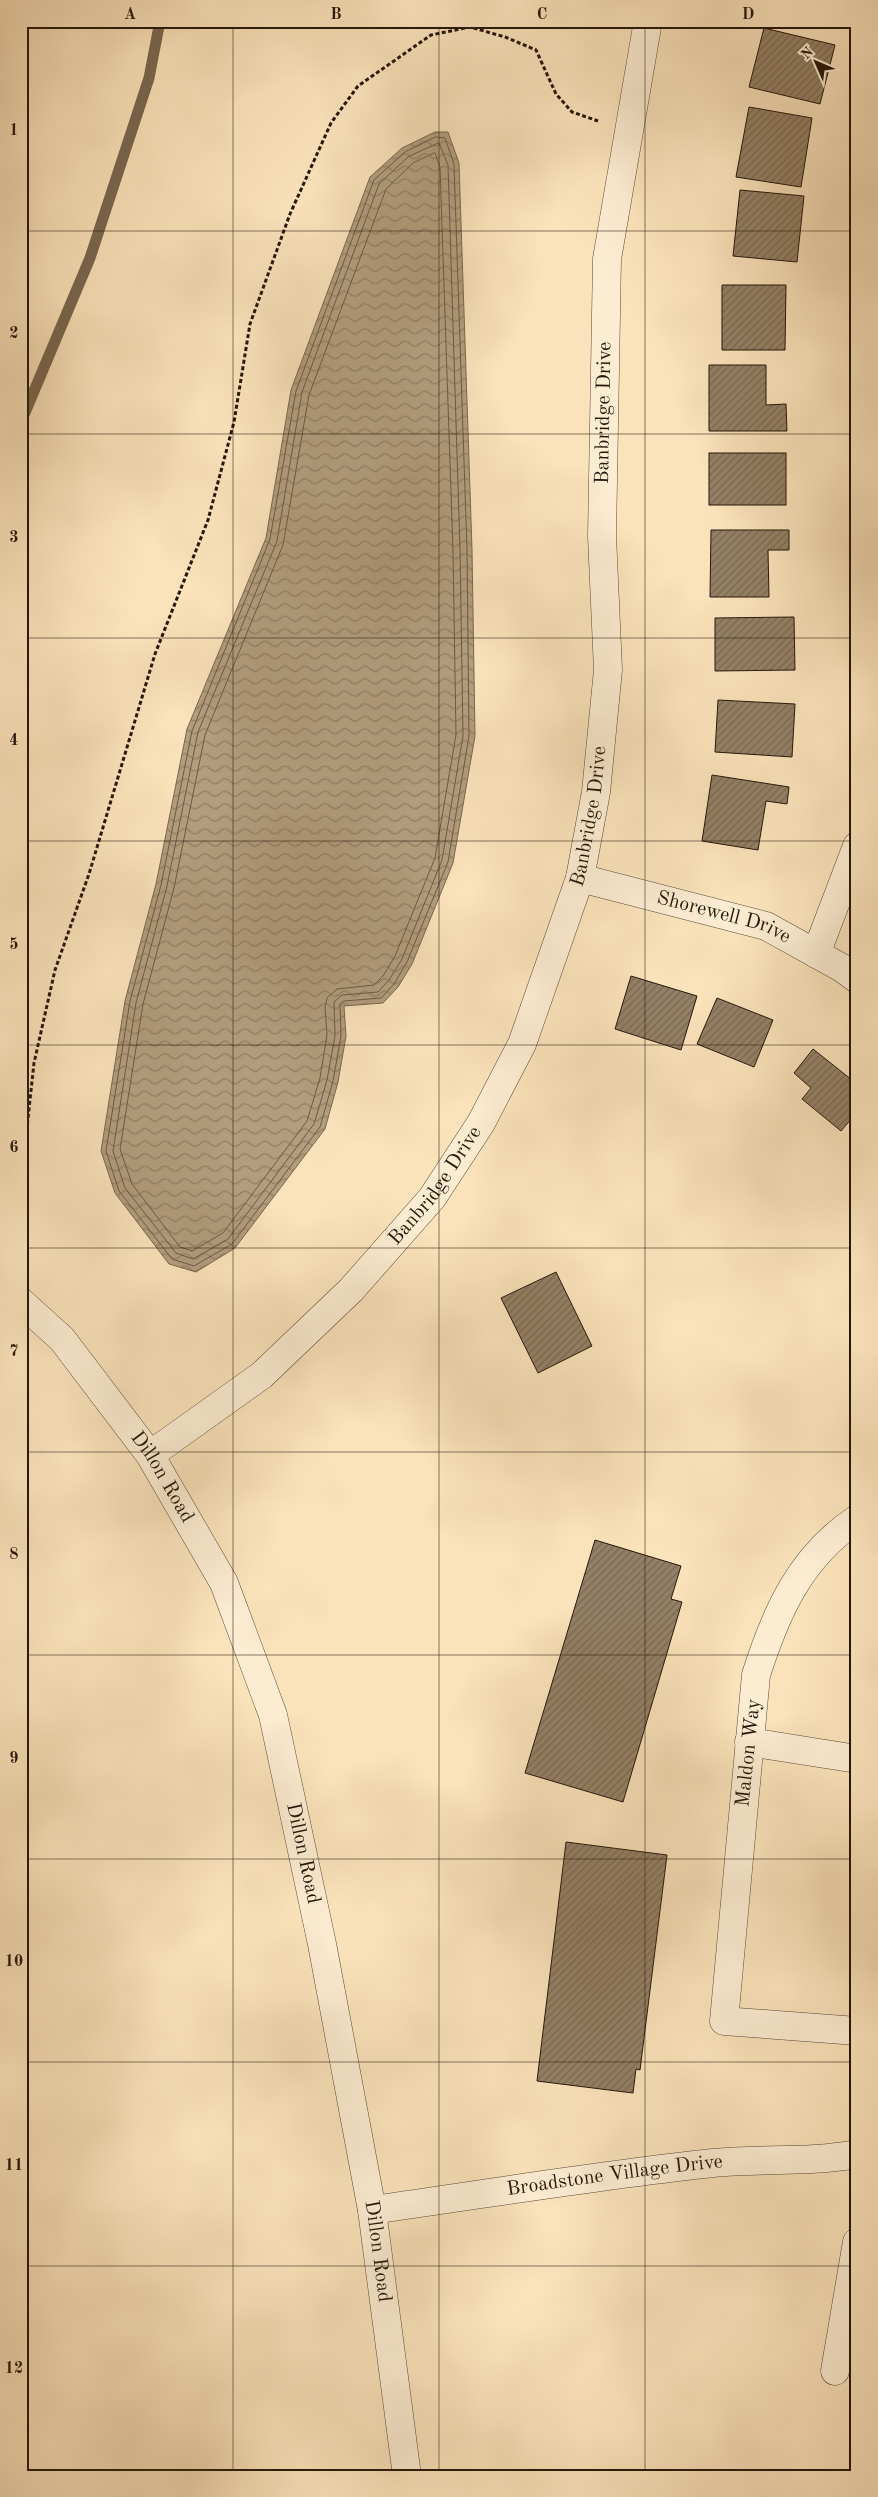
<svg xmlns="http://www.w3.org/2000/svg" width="878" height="2497" viewBox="0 0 878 2497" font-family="'Old Standard TT',serif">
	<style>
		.water { fill: url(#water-waves); stroke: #7a6750 }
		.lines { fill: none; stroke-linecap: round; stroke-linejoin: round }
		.shore { stroke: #6c5a44; stroke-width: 1 }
		.stream { stroke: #7a6750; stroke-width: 11 }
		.building { fill: url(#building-hatch); stroke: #25160b }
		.minor-casing { stroke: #5a4937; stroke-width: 29 }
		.path { stroke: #25160b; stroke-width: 3; stroke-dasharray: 4 2.5; stroke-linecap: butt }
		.minor { stroke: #fcecd2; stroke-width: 28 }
		.grid { fill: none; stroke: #25160b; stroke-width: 1; stroke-opacity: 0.55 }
		.labels { text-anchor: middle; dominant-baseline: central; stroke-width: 4.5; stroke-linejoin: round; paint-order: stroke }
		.street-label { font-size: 20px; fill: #25160b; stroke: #fcecd2 }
		.neatline { fill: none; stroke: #25160b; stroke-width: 2 }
		.grid-label { font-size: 16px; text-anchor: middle; font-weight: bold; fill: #25160b }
	</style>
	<defs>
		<pattern id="water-waves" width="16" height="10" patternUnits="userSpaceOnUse" patternTransform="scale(1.25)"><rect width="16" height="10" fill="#b29d7e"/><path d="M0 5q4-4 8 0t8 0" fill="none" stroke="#917f65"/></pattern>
		<pattern id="building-hatch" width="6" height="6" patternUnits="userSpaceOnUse" patternTransform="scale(1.25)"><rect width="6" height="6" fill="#948066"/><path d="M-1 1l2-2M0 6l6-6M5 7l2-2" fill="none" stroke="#796852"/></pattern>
	</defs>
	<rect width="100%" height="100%" fill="#fae2ba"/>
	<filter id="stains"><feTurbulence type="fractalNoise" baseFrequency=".004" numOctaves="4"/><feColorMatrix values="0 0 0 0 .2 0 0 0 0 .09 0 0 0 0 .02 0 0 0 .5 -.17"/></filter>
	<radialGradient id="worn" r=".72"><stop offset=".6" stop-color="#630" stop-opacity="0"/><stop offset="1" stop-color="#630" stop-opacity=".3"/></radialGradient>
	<!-- water -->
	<path class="water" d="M435,132h13l11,31 13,387 3,186 -22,127 -41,101 -14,23 -15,16 -39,3 2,30 -8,46 -13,47 -90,119 -39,24 -27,-8 -54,-71 -14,-42 24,-150 31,-117 31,-155 79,-191 25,-148 79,-213 32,-29z"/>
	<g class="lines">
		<!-- shore -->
		<g class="shore">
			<path d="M436,137l9,1 9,26 13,386 2,186 -21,126 -41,100 -13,22 -13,14 -37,3 -4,3 1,32 -8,45 -13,46 -88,117 -38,22 -22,-7 -53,-68 -13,-40 24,-150 31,-116 31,-154 78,-192 26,-148 78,-211 31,-28z"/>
			<path d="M439,143l9,22 12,385 3,186 -21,124 -40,99 -13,21 -11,12 -36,3 -8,7 1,34 -8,44 -13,44 -86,115 -35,20 -17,-6 -51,-65 -12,-37 23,-148 31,-117 31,-154 79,-191 25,-149 77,-208 29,-27z"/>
			<path d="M435,153l5,14 13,384 3,184 -21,123 -40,98 -12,20 -9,9 -37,4 -10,9 -2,10 2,27 -7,43 -13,43 -84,112 -31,18 -12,-4 -48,-63 -12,-35 23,-145 31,-116 31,-153 78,-190 26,-150 77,-206 27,-26z"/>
		</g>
		<!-- stream -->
		<path class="stream" d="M21,422l69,-164 59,-180 11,-57"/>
	</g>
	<!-- building -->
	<g class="building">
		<path d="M764,28l71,17 -15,59 -71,-17z"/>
		<path d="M749,107l63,11 -11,69 -65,-10z"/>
		<path d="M740,190l64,6 -7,66 -64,-6z"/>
		<path d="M722,285h64l-1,65h-63z"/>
		<path d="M709,365h57v40l20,-1 1,27h-78z"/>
		<rect x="709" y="453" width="77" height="52"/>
		<path d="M711,530h78v20h-21l1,47h-59z"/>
		<path d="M794,617l1,53 -80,1v-53z"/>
		<path d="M718,700l77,4 -3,53 -77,-5z"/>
		<path d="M712,775l77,12 -2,17 -21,-3 -8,49 -56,-9z"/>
		<path d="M631,976l66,20 -16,54 -66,-21z"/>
		<path d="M717,998l56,22 -19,47 -57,-23z"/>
		<path d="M813,1049l44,35v28l-16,19 -39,-32 9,-11 -17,-15z"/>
		<path d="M556,1272l36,74 -54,27 -37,-75z"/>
		<path d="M595,1540l86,26 -10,33 11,3 -59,200 -98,-29z"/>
		<path d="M566,1842l101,13 -27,215 -4,-1 -3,24 -96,-12z"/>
	</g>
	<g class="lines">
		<defs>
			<g id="minor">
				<path id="s1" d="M580,878l186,48 76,42 15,11"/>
				<path d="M816,954l41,-108"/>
				<path id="s2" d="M21,1302l41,37 88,116 74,128 49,132 49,229 50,266 35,266"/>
				<path id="s3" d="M150,1455l112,-80 89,-85 81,-92 49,-75 41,-79 58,-166 16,-86 12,-122 -6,-134 5,-277 41,-238"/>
				<path d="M857,1519c-57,38 -81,93 -101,156l-32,346 133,10"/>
				<path d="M749,1742l108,17"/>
				<path id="s4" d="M372,2210c114,-16 227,-35 341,-47 48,-5 96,0 144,-9"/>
				<path d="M835,2371l22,-129"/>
			</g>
		</defs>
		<!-- minor casing -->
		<use href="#minor" class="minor-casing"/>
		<!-- path -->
		<path class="path" d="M21,1202l4,-56 9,-83 21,-93 34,-96 66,-220 53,-134 26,-98 16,-98 40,-110 41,-91 27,-37 73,-51 39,-8 35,10 31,13 20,44 16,18 26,9"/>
		<!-- minor -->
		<use href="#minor" class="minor"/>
	</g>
	<!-- grid -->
	<path class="grid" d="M233,21v2455M439,21v2455M645,21v2455M21,231h836M21,434h836M21,638h836M21,841h836M21,1045h836M21,1248h836M21,1452h836M21,1655h836M21,1859h836M21,2062h836M21,2266h836"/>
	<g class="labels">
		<!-- street labels -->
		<g class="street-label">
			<text stroke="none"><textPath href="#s3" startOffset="1205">Banbridge Drive</textPath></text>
			<text stroke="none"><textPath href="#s3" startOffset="800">Banbridge Drive</textPath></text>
			<text stroke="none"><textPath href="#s1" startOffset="149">Shorewell Drive</textPath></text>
			<text stroke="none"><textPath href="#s3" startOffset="395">Banbridge Drive</textPath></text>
			<text stroke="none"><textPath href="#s2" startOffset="226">Dillon Road</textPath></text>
			<text transform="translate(749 1753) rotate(-84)">Maldon Way</text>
			<text stroke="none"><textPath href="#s2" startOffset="631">Dillon Road</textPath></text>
			<text stroke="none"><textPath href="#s4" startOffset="245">Broadstone Village Drive</textPath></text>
			<text stroke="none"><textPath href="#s2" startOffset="1036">Dillon Road</textPath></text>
		</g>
	</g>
	<!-- margin -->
	<rect width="878" height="2497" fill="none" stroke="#fae2ba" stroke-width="55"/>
	<!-- north arrow -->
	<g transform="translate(816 62) rotate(315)" stroke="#fcecd2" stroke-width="4" paint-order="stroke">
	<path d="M0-4L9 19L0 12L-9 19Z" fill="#25160b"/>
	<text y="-8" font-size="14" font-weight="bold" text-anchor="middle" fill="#25160b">N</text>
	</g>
	<rect x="28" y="28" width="822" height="2442" class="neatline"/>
	<g class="grid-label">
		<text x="130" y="19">A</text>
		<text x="336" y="19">B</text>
		<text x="542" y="19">C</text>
		<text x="748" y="19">D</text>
		<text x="14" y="135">1</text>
		<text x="14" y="338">2</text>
		<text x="14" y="542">3</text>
		<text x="14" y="745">4</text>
		<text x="14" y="949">5</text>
		<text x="14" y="1152">6</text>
		<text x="14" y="1356">7</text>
		<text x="14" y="1559">8</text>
		<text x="14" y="1763">9</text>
		<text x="14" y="1966">10</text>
		<text x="14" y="2170">11</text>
		<text x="14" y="2373">12</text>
	</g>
	<rect width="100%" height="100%" filter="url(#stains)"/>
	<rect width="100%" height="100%" fill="url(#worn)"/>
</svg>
